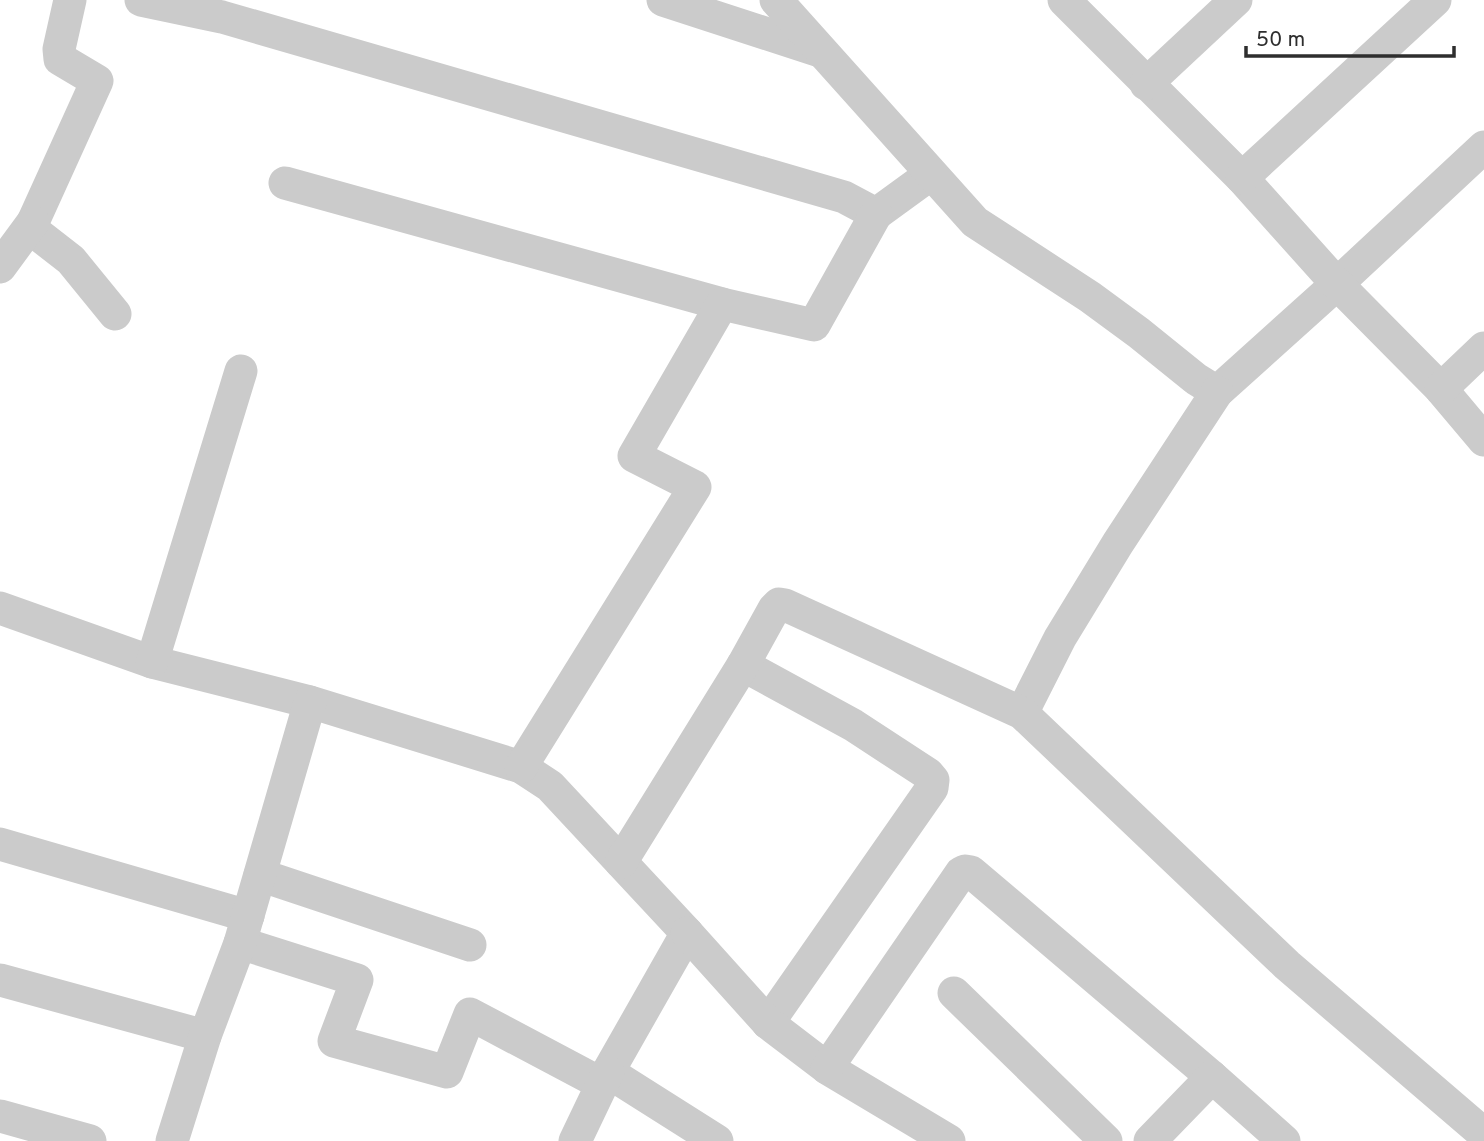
<svg xmlns="http://www.w3.org/2000/svg" width="1484" height="1141" viewBox="0 0 1484 1141" font-family="Overpass,sans-serif">
	<style>
		.lines { fill: none; stroke-linecap: round; stroke-linejoin: round }
		.minor { stroke: #cbcbcb; stroke-width: 33 }
	</style>
	<rect width="100%" height="100%" fill="#fff"/>
	<g class="lines">
		<!-- minor -->
		<g class="minor">
			<path d="M70,0l-11,49 1,10 37,22 -64,141 2,10 36,28 44,54"/>
			<path d="M141,0l81,17 622,180 32,17 55,-40"/>
			<path d="M663,0l157,51"/>
			<path d="M776,0l199,222 115,75 49,36 57,46 21,13 120,-108 147,-137"/>
			<path d="M1064,0l178,178 95,106 104,105 43,51"/>
			<path d="M1146,84l90,-84"/>
			<path d="M1242,178l193,-178"/>
			<path d="M285,183l437,121"/>
			<path d="M0,267l33,-45"/>
			<path d="M1441,389l43,-41"/>
			<path d="M0,608l152,54 158,40 211,65 29,19 137,147 -79,139 109,69"/>
			<path d="M152,662l89,-291"/>
			<path d="M743,665l110,60 75,49 5,6 -1,8 -164,235"/>
			<path d="M1022,713l38,-75 58,-95 99,-151"/>
			<path d="M521,767l174,-280 -61,-31 88,-152 92,21 62,-111"/>
			<path d="M0,844l248,72"/>
			<path d="M621,862l122,-197 31,-56 5,-5 6,1 237,108 265,252 197,169"/>
			<path d="M260,875l210,70"/>
			<path d="M687,933l81,90 59,45 122,73"/>
			<path d="M240,943l117,37 -23,61 113,31 23,-58 132,70"/>
			<path d="M0,980l205,56"/>
			<path d="M954,993l152,148"/>
			<path d="M827,1068l134,-195 4,-2 6,1 241,205"/>
			<path d="M0,1116l90,25"/>
			<path d="M172,1141l33,-105 35,-93 70,-241"/>
			<path d="M575,1141l33,-69"/>
			<path d="M1150,1141l62,-64 72,64"/>
		</g>
	</g>
	<!-- scale -->
	<path d="M1246 46v10h208v-10" fill="none" stroke="#2e2e2e" stroke-width="3.5"/>
	<text x="1256" y="46" font-size="21" fill="#2e2e2e" stroke="#ffffff" stroke-width="5" paint-order="stroke">50 m</text>
</svg>
